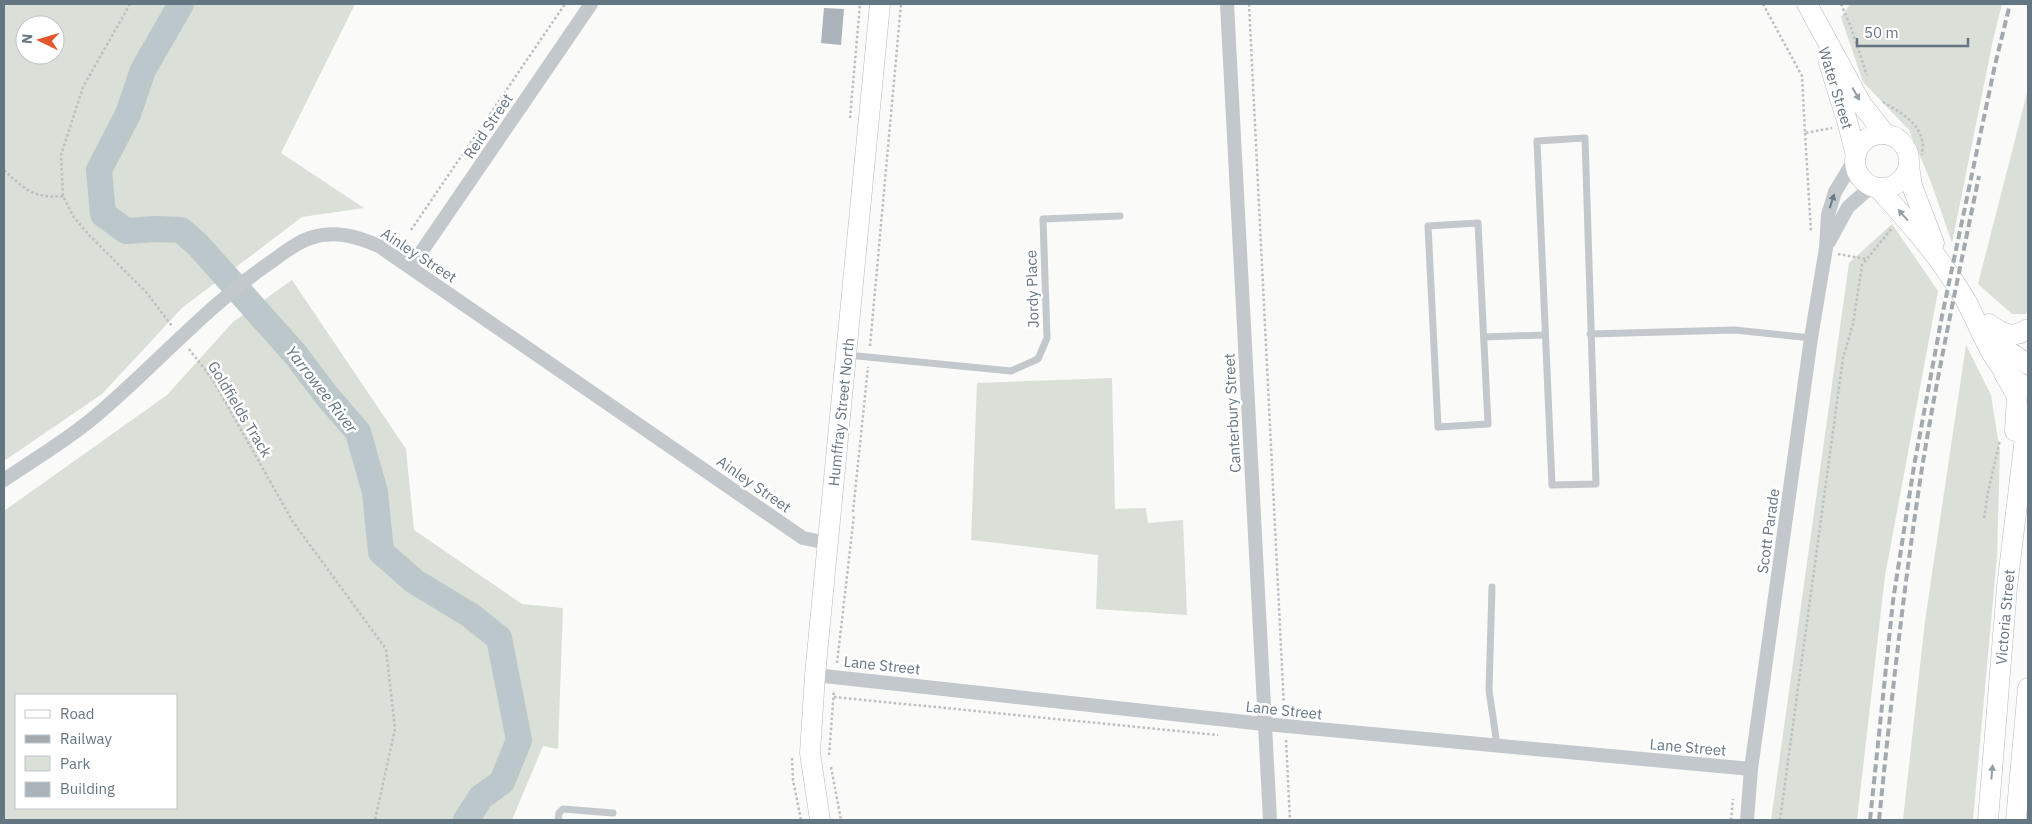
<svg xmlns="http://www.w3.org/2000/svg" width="2032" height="824" viewBox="0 0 2032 824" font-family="'IBM Plex Sans',sans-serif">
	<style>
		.green { fill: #dadfd7; fill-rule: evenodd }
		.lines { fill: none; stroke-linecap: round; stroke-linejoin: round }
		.river { stroke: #bbc7cb; stroke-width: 26 }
		.building { fill: #aab3b9 }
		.secondary-casing { stroke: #b3babf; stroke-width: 21 }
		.path { stroke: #bbbfc2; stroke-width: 2.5; stroke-dasharray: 2.5 2.5; stroke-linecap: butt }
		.lane { stroke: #c3c8cc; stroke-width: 7 }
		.street { stroke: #c3c8cc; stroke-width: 14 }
		.secondary { stroke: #fff; stroke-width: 20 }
		.rail { stroke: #a2aab0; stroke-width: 4; stroke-dasharray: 8 4; stroke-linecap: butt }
		.oneway { fill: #939fa8 }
		.oneway2 { fill: #6a7a87 }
		.labels { text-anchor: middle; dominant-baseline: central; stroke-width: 5; stroke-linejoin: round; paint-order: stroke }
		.street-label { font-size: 15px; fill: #657683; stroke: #fff }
		.water-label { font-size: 16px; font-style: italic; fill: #60757c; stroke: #fff }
	</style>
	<rect width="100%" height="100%" fill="#fafaf8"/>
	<!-- green -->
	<g class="green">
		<path d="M4,4h351l-74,149 83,55 -62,9 -120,91 -80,86 -98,67zM25,25h30v30h-30z"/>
		<path d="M1850,4h152l-9,36 -41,203 -21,-61 -22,-52 -46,-48 -22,-65z"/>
		<path d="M2028,89v217l-2,8h-14l-34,-30z"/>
		<path d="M1892,224l46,67 -53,285 -28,244h-86l78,-557z"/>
		<path d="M292,280l114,169 8,81 108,74 41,4 -5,141 -15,-3 -31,74h-508v-309l163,-116 66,-73zM176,695v113h-160v-113z"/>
		<path d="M1966,345l25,50 9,57 -3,104 -24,264h-70l22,-199z"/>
		<path d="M1112,378l3,131 31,-1 2,15 35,-3 4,95 -91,-6 2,-54 -127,-15 6,-157z"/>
	</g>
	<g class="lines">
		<!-- river -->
		<path class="river" d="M181,4l-38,66 -15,44 -29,56 4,44 23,17 30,-2 25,1 17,15 98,110 30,40 32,37 17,60 6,60 33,29 56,34 29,23 20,102 -17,42 -21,15 -15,23"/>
	</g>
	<!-- building -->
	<path class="building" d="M824,8l20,1 -3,36 -20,-2z"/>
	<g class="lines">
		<defs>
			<g id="secondary">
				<path d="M1807,4l55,101 23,29"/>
				<path d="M1829,63l19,61 8,31"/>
				<circle cx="1882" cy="161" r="27"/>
				<path d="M1909,166l3,20 22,57"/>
				<path d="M1878,188c23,25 46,51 66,79 7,10 14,21 21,32 17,30 28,75 63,88"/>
				<path d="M1989,324c13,10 25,15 39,5"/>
				<path d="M1990,328l19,24 19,12"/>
				<path d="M2004,373l13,23 -2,35"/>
				<path d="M820,820l-10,-67 5,-78 65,-671"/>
				<path d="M1988,820l19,-233 21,-174"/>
				<path d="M2016,820l12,-132"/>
			</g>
		</defs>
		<!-- secondary casing -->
		<use href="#secondary" class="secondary-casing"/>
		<!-- path -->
		<g class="path">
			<path d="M130,4l-47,83 -22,68 2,41 10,20 16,19 57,57 26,34"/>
			<path d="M1249,4l35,704"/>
			<path d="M1763,4l39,72 3,57 27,-5"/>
			<path d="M1841,4l9,21 17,50"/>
			<path d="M1883,102c15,9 35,19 39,38 2,4 0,11 0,15"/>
			<path d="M850,118l10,-114"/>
			<path d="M1805,133l6,99"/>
			<path d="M4,170c20,19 30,29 59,26"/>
			<path d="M411,230l154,-226"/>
			<path d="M1838,254l28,5"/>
			<path d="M870,346l31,-342"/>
			<path d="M189,349l24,31 80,142 93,127 9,80 -20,91"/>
			<path d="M853,512l15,-145"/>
			<path d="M1984,518l4,-26 12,-52"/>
			<path d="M837,663l17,-148"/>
			<path d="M834,697l384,38"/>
			<path d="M1286,740l4,80"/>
			<path d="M829,755l5,-65"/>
			<path d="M792,758l1,22 8,40"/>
			<path d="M831,767l10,53"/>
			<path d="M1731,820l2,-21"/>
			<path d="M1780,820l63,-462 10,-34 9,-59 30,-37"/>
		</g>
		<!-- lane -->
		<g class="lane">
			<path d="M1585,138l11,346 -44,1 -15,-344z"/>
			<path d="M1478,223l10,201 -50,3 -10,-201z"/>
			<path d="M1590,334l145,-4 76,8"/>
			<path d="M1484,337l61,-2"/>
			<path d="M847,355l164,16 27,-12 9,-21 -4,-119 77,-3"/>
			<path d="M1492,587l-3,103 8,55"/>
			<path d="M558,820l1,-7 4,-4 50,4"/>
		</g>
		<!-- street -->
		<g class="street">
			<path d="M1227,4l43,816"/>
			<path d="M1829,242l19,-35 24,-21"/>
			<path d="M411,267l180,-263"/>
			<path d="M4,480c34,-23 71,-45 102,-73 54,-47 103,-102 162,-143 13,-9 27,-21 42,-26 25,-8 46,-2 69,8l424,292 25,5"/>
			<path d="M815,675l449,49 487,45"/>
			<path d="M1747,820l4,-51 60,-431 15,-90 2,-33 7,-23 20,-33"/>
		</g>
		<!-- secondary -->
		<use href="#secondary" class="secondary"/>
		<!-- rail -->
		<g class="rail">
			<path d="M1870,820l23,-219 21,-135 28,-150 53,-251 15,-61"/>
			<path d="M1879,820c12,-117 25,-235 43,-352 16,-98 37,-195 57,-292"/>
		</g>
	</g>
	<!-- one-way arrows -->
	<defs><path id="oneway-solid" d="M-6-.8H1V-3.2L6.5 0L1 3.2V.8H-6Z" transform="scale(1.25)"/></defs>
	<g class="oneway">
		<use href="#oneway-solid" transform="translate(1856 94) rotate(60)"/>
		<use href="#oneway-solid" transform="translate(1903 215) rotate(-131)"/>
		<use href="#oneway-solid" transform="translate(1992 772) rotate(-85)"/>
	</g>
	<use class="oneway2" href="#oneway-solid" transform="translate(1832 201) rotate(-72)"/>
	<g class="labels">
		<!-- street labels -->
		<g class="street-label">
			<text transform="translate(1836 88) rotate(73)">Water Street</text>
			<text transform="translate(488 126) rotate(-56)">Reid Street</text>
			<text transform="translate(419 255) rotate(33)">Ainley Street</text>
			<text transform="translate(1032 289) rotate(-92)">Jordy Place</text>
			<text transform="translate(240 409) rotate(59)">Goldfields Track</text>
			<text transform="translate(841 412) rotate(-84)">Humffray Street North</text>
			<text transform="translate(1232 413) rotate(-93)">Canterbury Street</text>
			<text transform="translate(754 484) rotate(35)">Ainley Street</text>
			<text transform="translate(1768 531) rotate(-82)">Scott Parade</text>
			<text transform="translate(2005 617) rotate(-85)">Victoria Street</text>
			<text transform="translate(882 665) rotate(6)">Lane Street</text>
			<text transform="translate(1284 710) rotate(6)">Lane Street</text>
			<text transform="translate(1688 747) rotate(5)">Lane Street</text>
		</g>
		<!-- water labels -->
		<g class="water-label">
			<text transform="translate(322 389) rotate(52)">Yarrowee River</text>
		</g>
	</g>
	<!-- border -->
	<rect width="2032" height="824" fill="none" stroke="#657683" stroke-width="10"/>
	<!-- legend -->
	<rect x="15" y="694" width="162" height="115" fill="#ffffff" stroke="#c1c8cd"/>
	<rect x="25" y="710" width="25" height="8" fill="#ffffff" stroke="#c1c8cd"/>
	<text x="60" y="719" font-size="15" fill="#657683">Road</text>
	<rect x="25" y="735" width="25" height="8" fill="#a2aab0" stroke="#c1c8cd"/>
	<text x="60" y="744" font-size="15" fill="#657683">Railway</text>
	<rect x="25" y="756" width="25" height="15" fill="#dadfd7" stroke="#c1c8cd"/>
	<text x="60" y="769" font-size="15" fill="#657683">Park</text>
	<rect x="25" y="782" width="25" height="15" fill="#aab3b9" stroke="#c1c8cd"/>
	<text x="60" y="794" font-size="15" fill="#657683">Building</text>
	<!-- north arrow -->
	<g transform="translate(40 40) rotate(275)"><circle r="24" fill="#ffffff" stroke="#c1c8cd"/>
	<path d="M0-4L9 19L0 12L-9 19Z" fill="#e4572e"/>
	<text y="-8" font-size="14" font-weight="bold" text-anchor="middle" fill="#657683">N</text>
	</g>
	<!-- scale -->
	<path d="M1857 38v8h111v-8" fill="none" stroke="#657683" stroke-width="2.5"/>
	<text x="1864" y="38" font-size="15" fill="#657683" stroke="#ffffff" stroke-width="4" paint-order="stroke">50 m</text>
</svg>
